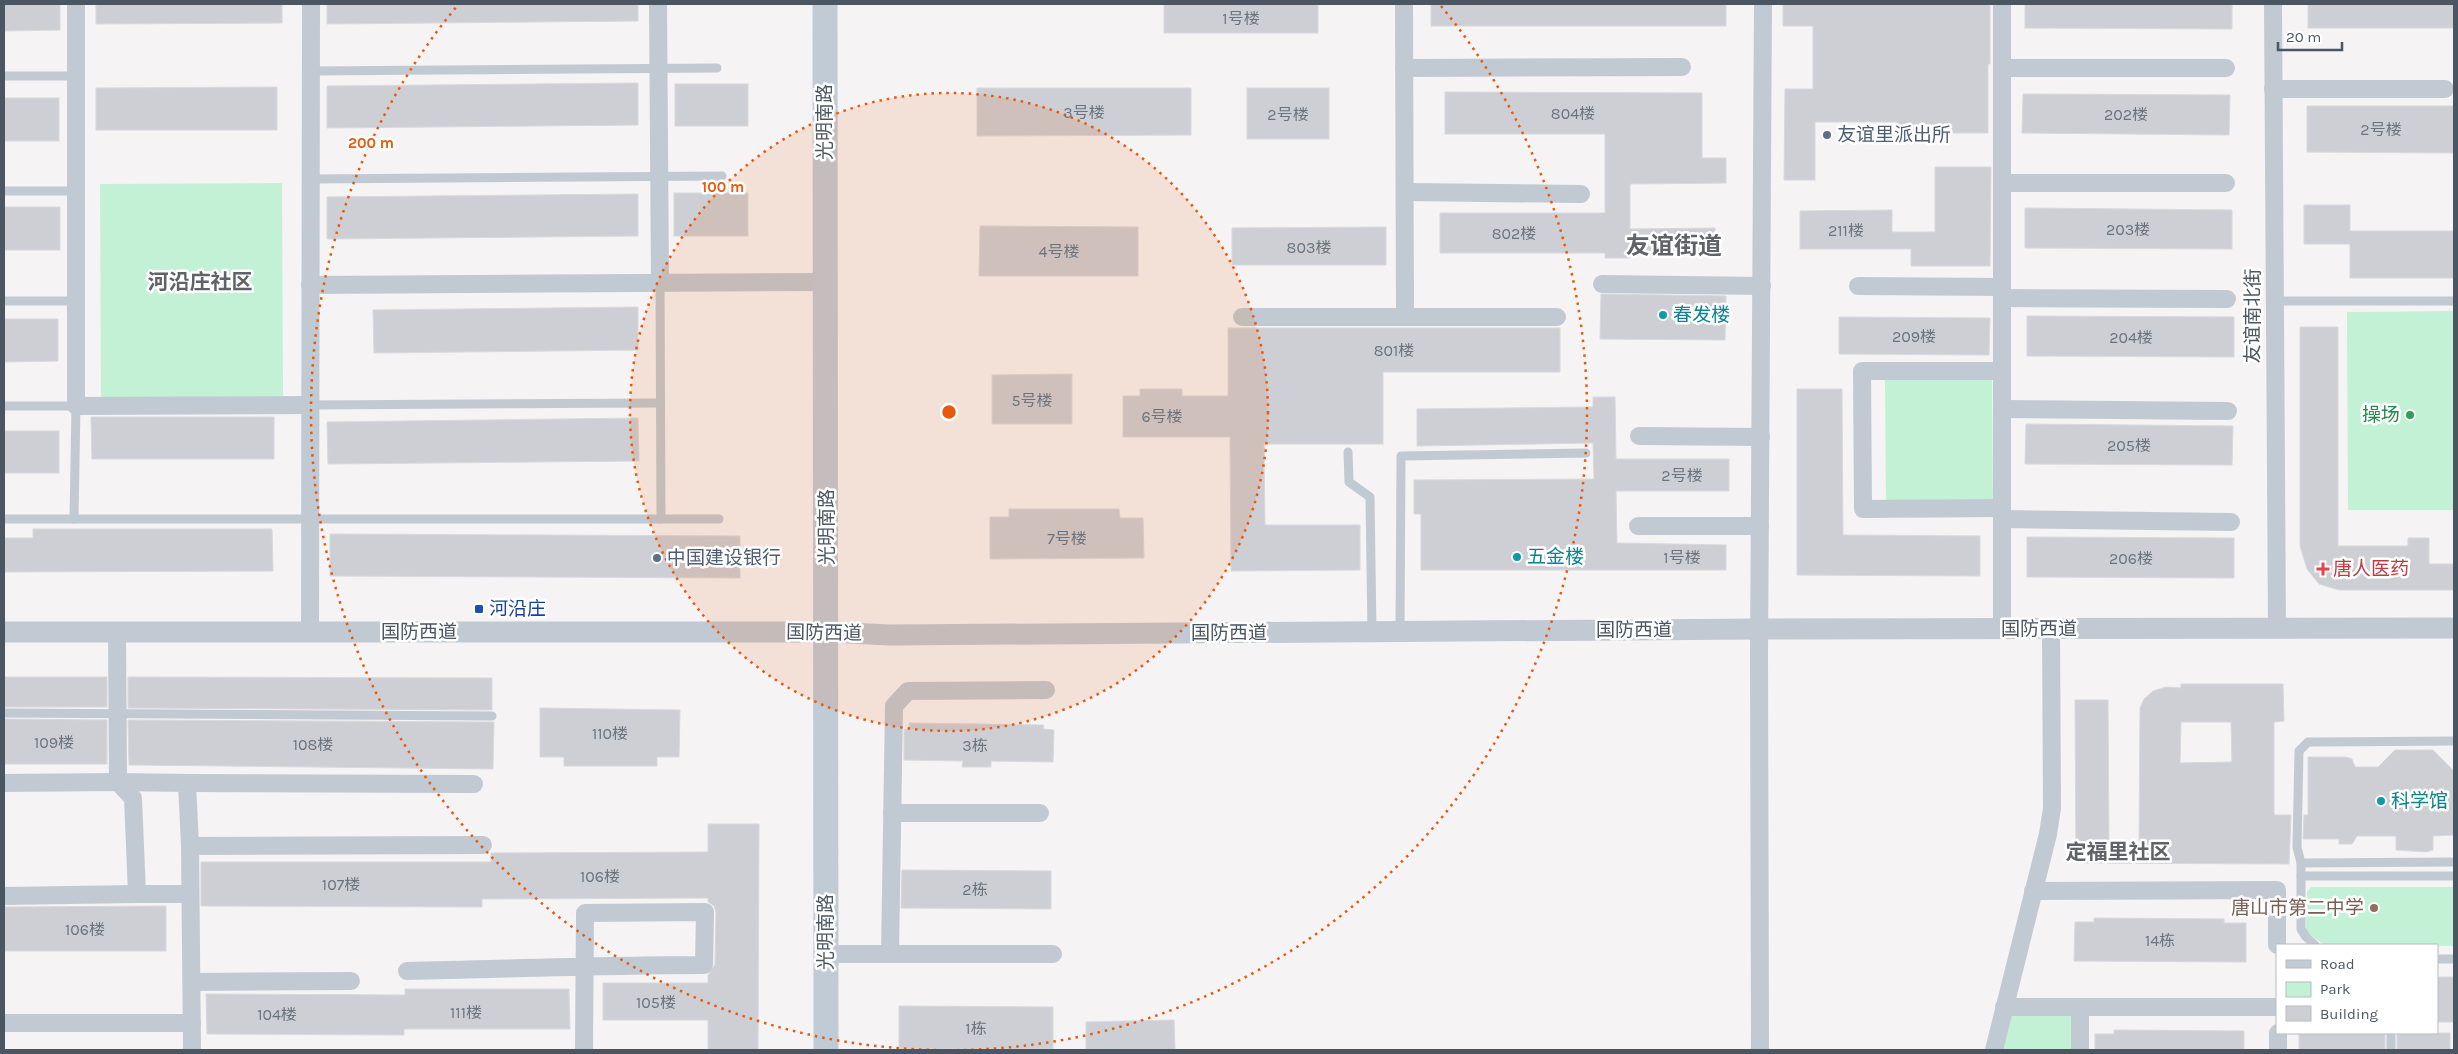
<svg xmlns="http://www.w3.org/2000/svg" width="2458" height="1054" viewBox="0 0 2458 1054" font-family="Karla,'Noto Sans SC',sans-serif">
	<style>
		.green { fill: #c3f1d5 }
		.building { fill: #cdcfd5; stroke: #d7d9de; fill-rule: evenodd }
		.lines { fill: none; stroke-linecap: round; stroke-linejoin: round }
		.service { stroke: #c1cad2; stroke-width: 9 }
		.minor { stroke: #c1cad2; stroke-width: 18 }
		.tertiary { stroke: #c1cad2; stroke-width: 21 }
		.secondary { stroke: #c1cbd6; stroke-width: 25 }
		.ring { fill: none; stroke: #e8590c; stroke-width: 2.5; stroke-dasharray: 2.5 5 }
		.service-dot { fill: #5c6f8a; stroke: #fff; stroke-width: 2 }
		.culture-dot { fill: #0f9aa8; stroke: #fff; stroke-width: 2 }
		.leisure-dot { fill: #2e9e5b; stroke: #fff; stroke-width: 2 }
		.health-dot { fill: #e0444e; stroke: #fff; stroke-width: 2 }
		.transit-dot { fill: #1a4fb4; stroke: #fff; stroke-width: 2 }
		.education-dot { fill: #8d6e63; stroke: #fff; stroke-width: 2 }
		.labels { text-anchor: middle; dominant-baseline: central; stroke-width: 5; stroke-linejoin: round; paint-order: stroke }
		.number-label { font-size: 16px; fill: #6b747e }
		.street-label { font-size: 19px; fill: #4a5661; stroke: #fff }
		.service-label { font-size: 19px; fill: #4e5e75; stroke: #fff; text-anchor: start }
		.culture-label { font-size: 19px; fill: #0d838f; stroke: #fff; text-anchor: start }
		.leisure-label { font-size: 19px; fill: #27864d; stroke: #fff; text-anchor: end }
		.health-label { font-size: 19px; fill: #be3a42; stroke: #fff; text-anchor: start }
		.transit-label { font-size: 19px; fill: #164399; stroke: #fff; text-anchor: start }
		.education-label { font-size: 19px; fill: #785e54; stroke: #fff; text-anchor: end }
		.quarter-label { font-size: 21px; font-weight: bold; fill: #5f6368; stroke: #fff }
		.district-label { font-size: 24px; font-weight: bold; fill: #5f6368; stroke: #fff }
		.centre { fill: #e8590c; stroke: #fff; stroke-width: 2.5 }
		.ring-label { font-size: 15px; text-anchor: middle; font-weight: bold; fill: #e8590c; stroke: #fff; stroke-width: 5; stroke-linejoin: round; paint-order: stroke }
	</style>
	<rect width="100%" height="100%" fill="#f5f3f3"/>
	<!-- green -->
	<g class="green">
		<path d="M282,183l1,214 -182,1 -1,-214z"/>
		<path d="M2454,311v199h-106l-1,-198z"/>
		<path d="M1992,378l1,127 -107,1 -1,-127z"/>
		<path d="M2311,887h143v59l-131,-2 -15,-11 -2,-5 1,-36z"/>
		<path d="M2011,1011h67l-1,39h-76z"/>
	</g>
	<!-- building -->
	<g class="building">
		<path d="M4,4h56v26l-56,1z"/>
		<path d="M96,4h186v19l-186,1z"/>
		<path d="M327,4h311v17l-311,3z"/>
		<rect x="1164" y="4" width="154" height="29"/>
		<rect x="1431" y="4" width="295" height="22"/>
		<path d="M1783,4h207v60h-2v69h-92v-11h-81v58h-31l1,-91h28v-63h-30z"/>
		<path d="M2025,4h207v25l-207,-1z"/>
		<rect x="2308" y="4" width="146" height="24"/>
		<path d="M638,83v42l-311,3v-42z"/>
		<rect x="675" y="84" width="73" height="42"/>
		<path d="M277,87v43h-181v-42z"/>
		<path d="M977,88h214v47l-214,1z"/>
		<rect x="1247" y="88" width="82" height="51"/>
		<path d="M1445,92l257,1v65h24v25l-96,1v45l85,-1v24h-85v6h-25v-5h-165v-40h165v-79h-160z"/>
		<path d="M2023,94l207,1 -1,40 -207,-2z"/>
		<rect x="4" y="98" width="55" height="43"/>
		<path d="M2307,106h147v47l-147,-1z"/>
		<path d="M1935,167h56l-1,99h-79v-17h-111v-38l92,-1v22h43z"/>
		<rect x="674" y="193" width="74" height="43"/>
		<path d="M638,194v42l-311,3v-42z"/>
		<path d="M2304,205h46v26h104v47h-104v-34h-46z"/>
		<rect x="4" y="207" width="56" height="43"/>
		<path d="M2025,208l207,2v39l-207,-1z"/>
		<path d="M980,226l158,1v49h-159z"/>
		<path d="M1386,227v38h-154v-37z"/>
		<path d="M1601,294l125,2 -1,44 -125,-1z"/>
		<path d="M638,307v43l-264,3 -1,-43z"/>
		<path d="M2027,316l207,1v40l-207,-1z"/>
		<path d="M1839,317l151,1 -1,37 -150,-1z"/>
		<path d="M4,319h54v42l-54,1z"/>
		<path d="M2300,327h38v219h70v-8h21v26h25v26h-115l-20,-6 -12,-15 -7,-23z"/>
		<path d="M1228,328h332v44h-177v72h-119l1,81h95v45l-129,1 -1,-134h-107v-41h17v-7h42v7h46z"/>
		<path d="M1072,374v50h-80v-49z"/>
		<path d="M1797,389h45l1,146 137,1v40l-183,-1z"/>
		<path d="M1593,397h22l1,62h113v32h-113l1,52 109,2v25h-305v-56h-7v-34l180,-1 -1,-36 -176,3v-37l176,-2z"/>
		<path d="M91,417h183v42h-182z"/>
		<path d="M638,418l1,43 -311,3 -1,-42z"/>
		<path d="M2026,424l207,2 -1,39 -207,-1z"/>
		<rect x="4" y="431" width="55" height="42"/>
		<path d="M1009,509h110l1,9h23l1,40 -154,1v-42h19z"/>
		<path d="M33,529h239l1,42 -269,1v-34h29z"/>
		<path d="M330,534l410,2v42l-410,-2z"/>
		<path d="M2027,537l207,1v40l-207,-1z"/>
		<rect x="4" y="677" width="103" height="30"/>
		<path d="M128,677l364,1v32l-364,-2z"/>
		<path d="M2181,684h102l1,37 -10,1v93h17l-2,49 -213,-1 -1,-163h33l1,146h30l1,-138 4,-9 9,-8 13,-4 15,1zM2181,722h50l1,40 -52,1z"/>
		<path d="M540,708l140,2 -1,47h-22v9h-93v-9h-24z"/>
		<path d="M4,719l103,1v44h-103z"/>
		<path d="M128,720l366,2 -1,47 -360,-4h-4z"/>
		<path d="M909,723l135,2 -1,4 11,1 -1,32 -62,-1v6h-29l1,-6 -59,-1v-31h5z"/>
		<path d="M2395,750h38l21,21v64l-21,1v14l-7,2 -30,-2v-14h-39l-5,8h-13v-5h-36l1,-24h4v-58h38l6,2 3,8h23z"/>
		<path d="M708,824h51l-1,226h-50v-30h-105v-37h105v-8l7,-10 1,-53 -2,-6 -6,-4v-4l-226,1v8l-281,-1v-44h290v-9l217,-1z"/>
		<path d="M902,870l149,1v38l-150,-1z"/>
		<path d="M166,906v45h-162v-44z"/>
		<path d="M2094,918l130,1v4h22v39l-172,-1 1,-39h19z"/>
		<rect x="2437" y="977" width="17" height="45"/>
		<path d="M405,989h164l1,40h-166v6l-197,-1 -1,-40 199,1z"/>
		<path d="M899,1006l154,1v42h-154z"/>
		<path d="M1174,1020l1,30h-89v-28z"/>
		<path d="M2114,1030l130,1v19h-149v-16h19z"/>
		<rect x="2299" y="1033" width="86" height="17"/>
		<rect x="2397" y="1033" width="53" height="17"/>
	</g>
	<g class="lines">
		<!-- service -->
		<g class="service">
			<path d="M310,71l407,-3"/>
			<path d="M4,76h72"/>
			<path d="M310,179l412,-3"/>
			<path d="M4,191h72"/>
			<path d="M660,283l1,236"/>
			<path d="M4,301h72"/>
			<path d="M2274,301h180"/>
			<path d="M310,405l350,-2"/>
			<path d="M4,406h72l-2,113"/>
			<path d="M1348,452l1,30 21,15 2,135"/>
			<path d="M4,519h715"/>
			<path d="M1400,632l1,-176 185,-3"/>
			<path d="M4,713l488,3"/>
			<path d="M2301,863l153,-1"/>
			<path d="M2301,876h153"/>
			<path d="M2315,945l-9,-8 -5,-8v-66l-4,-16 2,-96 9,-9h10l136,-1"/>
			<path d="M2437,959h17"/>
			<path d="M2391,1033v17"/>
		</g>
		<!-- minor -->
		<g class="minor">
			<path d="M76,4v402l234,-1"/>
			<path d="M658,4l2,279"/>
			<path d="M1404,4l1,313"/>
			<path d="M2002,4v625"/>
			<path d="M2273,4l4,625"/>
			<path d="M1404,68l278,-1"/>
			<path d="M2002,68h224"/>
			<path d="M2273,89h172"/>
			<path d="M2002,183h224"/>
			<path d="M1405,192l176,2"/>
			<path d="M1602,284l160,2"/>
			<path d="M310,285l515,-3"/>
			<path d="M1858,286l144,1"/>
			<path d="M2002,298l225,1"/>
			<path d="M1242,317h315"/>
			<path d="M2002,371h-140l1,138 139,-1"/>
			<path d="M2002,409l226,2"/>
			<path d="M1639,436l122,1"/>
			<path d="M2002,519l229,3"/>
			<path d="M1638,526h122"/>
			<path d="M117,633l1,149 69,1 3,63 2,204"/>
			<path d="M310,633l1,-629"/>
			<path d="M4,783l114,-1 15,16 4,96h52"/>
			<path d="M187,783l287,1"/>
			<path d="M892,813h148"/>
			<path d="M190,846l293,-1"/>
			<path d="M2033,891l244,-1v55"/>
			<path d="M4,896l133,-2"/>
			<path d="M826,954h227"/>
			<path d="M890,954l4,-248 14,-15 138,-1"/>
			<path d="M407,971c99,-2 198,-6 297,-6l1,-53 -120,1 -1,137"/>
			<path d="M192,982l159,-1"/>
			<path d="M2004,1007h273"/>
			<path d="M4,1023h188"/>
			<path d="M2278,1033v17"/>
			<path d="M1760,1050l-1,-395 4,-651"/>
			<path d="M1994,1050l54,-216 4,-26 -1,-179"/>
			<path d="M2080,1050v-43"/>
		</g>
		<!-- tertiary -->
		<path class="tertiary" d="M4,632h823l63,3 870,-6 694,-1"/>
		<!-- secondary -->
		<path class="secondary" d="M825,4l1,1046"/>
	</g>
	<!-- distance rings -->
	<circle cx="949" cy="412" r="319" fill="#e8590c" fill-opacity=".12"/>
	<g class="ring">
		<circle cx="949" cy="412" r="319"/>
		<path d="M1441 6A638 638 0 1 1 457 6"/>
	</g>
	<!-- markers -->
	<g class="service-dot">
		<circle cx="1827" cy="135" r="5"/>
		<circle cx="657" cy="558" r="5"/>
	</g>
	<g class="culture-dot">
		<circle cx="1663" cy="315" r="5"/>
		<circle cx="1517" cy="557" r="5"/>
		<circle cx="2381" cy="801" r="5"/>
	</g>
	<circle class="leisure-dot" cx="2410" cy="415" r="5"/>
	<path class="health-dot" d="M2320.5 561.5h5v5h5v5h-5v5h-5v-5h-5v-5h5z"/>
	<rect class="transit-dot" x="474" y="604" width="10" height="10" rx="2.5"/>
	<circle class="education-dot" cx="2374" cy="908" r="5"/>
	<g class="labels">
		<!-- number labels -->
		<g class="number-label">
			<text x="1241" y="18">1号楼</text>
			<text x="1084" y="112">3号楼</text>
			<text x="1573" y="113">804楼</text>
			<text x="1288" y="114">2号楼</text>
			<text x="2126" y="114">202楼</text>
			<text x="2381" y="129">2号楼</text>
			<text x="2128" y="229">203楼</text>
			<text x="1846" y="230">211楼</text>
			<text x="1514" y="233">802楼</text>
			<text x="1309" y="247">803楼</text>
			<text x="1059" y="251">4号楼</text>
			<text x="1914" y="336">209楼</text>
			<text x="2131" y="337">204楼</text>
			<text x="1394" y="350">801楼</text>
			<text x="1032" y="400">5号楼</text>
			<text x="1162" y="416">6号楼</text>
			<text x="2129" y="445">205楼</text>
			<text x="1682" y="475">2号楼</text>
			<text x="1067" y="538">7号楼</text>
			<text x="1682" y="557">1号楼</text>
			<text x="2131" y="558">206楼</text>
			<text x="610" y="733">110楼</text>
			<text x="54" y="742">109楼</text>
			<text x="313" y="744">108楼</text>
			<text x="975" y="745">3栋</text>
			<text x="600" y="876">106楼</text>
			<text x="341" y="884">107楼</text>
			<text x="975" y="889">2栋</text>
			<text x="85" y="929">106楼</text>
			<text x="2160" y="940">14栋</text>
			<text x="656" y="1002">105楼</text>
			<text x="466" y="1012">111楼</text>
			<text x="277" y="1014">104楼</text>
			<text x="976" y="1028">1栋</text>
		</g>
		<!-- street labels -->
		<g class="street-label">
			<text transform="translate(825 122) rotate(-90)">光明南路</text>
			<text transform="translate(2253 316) rotate(-90)">友谊南北街</text>
			<text transform="translate(827 527) rotate(-90)">光明南路</text>
			<text x="2039" y="629">国防西道</text>
			<text x="1634" y="630">国防西道</text>
			<text x="419" y="632">国防西道</text>
			<text transform="translate(824 633) rotate(1)">国防西道</text>
			<text x="1229" y="633">国防西道</text>
			<text transform="translate(826 932) rotate(-90)">光明南路</text>
		</g>
		<!-- service labels -->
		<g class="service-label">
			<text x="1837" y="135">友谊里派出所</text>
			<text x="667" y="558">中国建设银行</text>
		</g>
		<!-- culture labels -->
		<g class="culture-label">
			<text x="1673" y="315">春发楼</text>
			<text x="1527" y="557">五金楼</text>
			<text x="2391" y="801">科学馆</text>
		</g>
		<!-- leisure labels -->
		<g class="leisure-label">
			<text x="2400" y="415">操场</text>
		</g>
		<!-- health labels -->
		<g class="health-label">
			<text x="2333" y="569">唐人医药</text>
		</g>
		<!-- transit labels -->
		<g class="transit-label">
			<text x="489" y="609">河沿庄</text>
		</g>
		<!-- education labels -->
		<g class="education-label">
			<text x="2364" y="908">唐山市第二中学</text>
		</g>
		<!-- quarter labels -->
		<g class="quarter-label">
			<text x="200" y="282">河沿庄社区</text>
			<text x="2118" y="852">定福里社区</text>
		</g>
		<!-- district labels -->
		<g class="district-label">
			<text x="1674" y="246">友谊街道</text>
		</g>
	</g>
	<circle cx="949" cy="412" r="8" class="centre"/>
	<g class="ring-label">
		<text x="371" y="148">200 m</text>
		<text x="723" y="192">100 m</text>
	</g>
	<!-- border -->
	<rect width="2458" height="1054" fill="none" stroke="#4a5661" stroke-width="10"/>
	<!-- legend -->
	<rect x="2276" y="944" width="162" height="90" fill="#ffffff" stroke="#b7bbc0"/>
	<rect x="2286" y="960" width="25" height="8" fill="#c1cbd6" stroke="#b7bbc0"/>
	<text x="2320" y="969" font-size="15" fill="#4a5661">Road</text>
	<rect x="2286" y="982" width="25" height="15" fill="#c3f1d5" stroke="#b7bbc0"/>
	<text x="2320" y="994" font-size="15" fill="#4a5661">Park</text>
	<rect x="2286" y="1006" width="25" height="15" fill="#cdcfd5" stroke="#b7bbc0"/>
	<text x="2320" y="1019" font-size="15" fill="#4a5661">Building</text>
	<!-- scale -->
	<path d="M2278 42v8h64v-8" fill="none" stroke="#4a5661" stroke-width="2.5"/>
	<text x="2286" y="42" font-size="15" fill="#4a5661" stroke="#ffffff" stroke-width="4" paint-order="stroke">20 m</text>
</svg>
